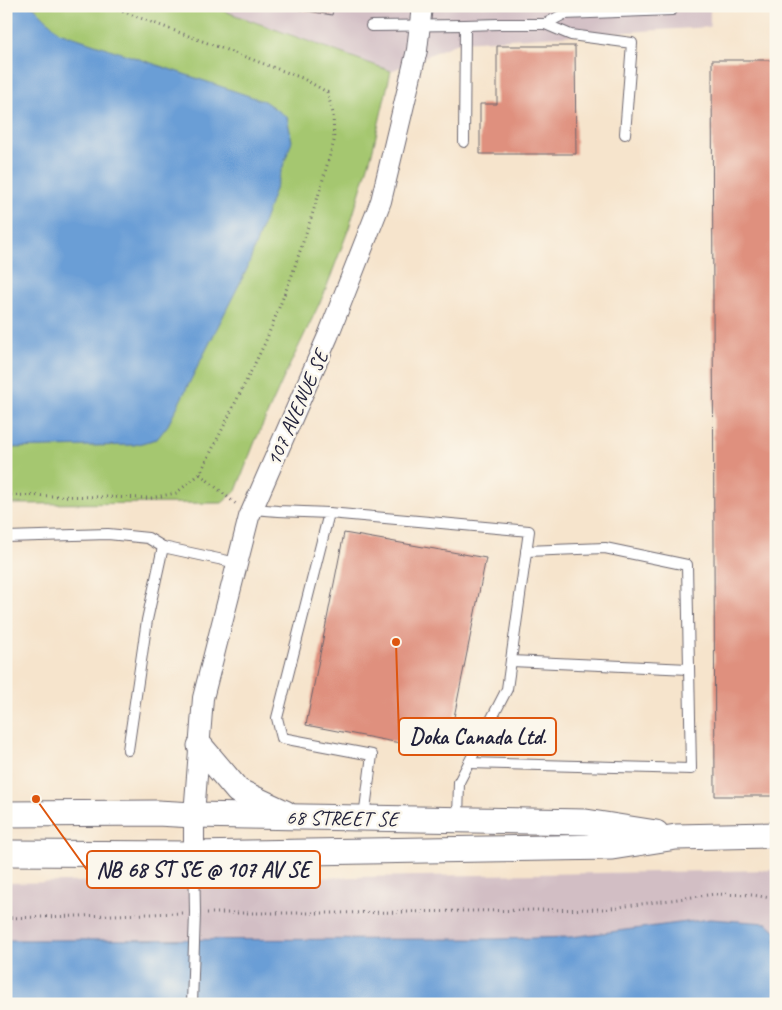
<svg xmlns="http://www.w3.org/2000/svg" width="782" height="1010" viewBox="0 0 782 1010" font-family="Caveat,sans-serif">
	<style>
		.industrial { fill: #d2bec4 }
		.green { fill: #a5c770; stroke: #647456 }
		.water { fill: #6a9ed6; stroke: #466088 }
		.building { fill: #df907e }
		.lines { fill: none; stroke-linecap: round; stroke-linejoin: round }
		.service-casing { stroke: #6c666e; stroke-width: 12 }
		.minor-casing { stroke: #6c666e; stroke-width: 22 }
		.tertiary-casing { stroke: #6c666e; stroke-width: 27 }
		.path { stroke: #6c666e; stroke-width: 3; stroke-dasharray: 1 4; stroke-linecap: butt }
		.service { stroke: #fff; stroke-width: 10 }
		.minor { stroke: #fff; stroke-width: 20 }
		.tertiary { stroke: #fff; stroke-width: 25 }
		.labels { text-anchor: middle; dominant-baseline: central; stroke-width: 5; stroke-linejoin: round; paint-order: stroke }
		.street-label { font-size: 21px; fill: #22223b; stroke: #fbf7ec }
		.leader { fill: none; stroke: #de560e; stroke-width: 2 }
		.callout-dot { fill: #de560e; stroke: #fbf7ec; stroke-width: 2 }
		.callout { fill: #fbf7ec; stroke: #de560e; stroke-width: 2 }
		.callout-label { font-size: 22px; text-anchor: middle; font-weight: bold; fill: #22223b }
	</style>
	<rect width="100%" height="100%" fill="#fbf7ec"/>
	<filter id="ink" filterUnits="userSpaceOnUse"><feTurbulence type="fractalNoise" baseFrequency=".02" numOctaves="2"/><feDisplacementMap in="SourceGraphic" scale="10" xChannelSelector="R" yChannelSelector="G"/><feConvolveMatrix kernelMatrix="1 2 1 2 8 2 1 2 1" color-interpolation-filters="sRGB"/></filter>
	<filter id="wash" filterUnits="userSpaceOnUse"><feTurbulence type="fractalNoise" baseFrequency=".0096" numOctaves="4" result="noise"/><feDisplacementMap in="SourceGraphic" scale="20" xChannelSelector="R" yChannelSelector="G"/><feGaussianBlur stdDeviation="1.12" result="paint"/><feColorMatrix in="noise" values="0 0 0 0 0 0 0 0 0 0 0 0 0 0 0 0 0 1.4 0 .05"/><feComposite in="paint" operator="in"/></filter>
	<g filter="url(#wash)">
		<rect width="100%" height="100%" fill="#f6e4cc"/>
		<!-- industrial -->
		<g class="industrial">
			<path d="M210,6h500v21l-250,15 -69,29z"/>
			<path d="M776,870v134h-770v-121z"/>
		</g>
		<!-- green -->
		<path class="green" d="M6,6h204l181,65 -19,82 -23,75 -25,66 -40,83 -30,67 -18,47 -14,12 -216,1z"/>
		<!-- water -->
		<g class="water">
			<path d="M6,6h27l26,26 205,69 23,16 5,24 -45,128 -79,156 -11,14 -23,6 -128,3z"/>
			<path d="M710,919l57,4 9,8v66l-4,7h-766v-64l491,-1 74,-2z"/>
		</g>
		<g id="blocks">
			<!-- building -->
			<g class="building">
				<path d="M283,6h51l-2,9 -49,-8z"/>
				<path d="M497,46h78l1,108h-96v-50h17z"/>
				<path d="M712,60h64v736h-61z"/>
				<path d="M344,533l142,25 -39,194 -141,-27z"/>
			</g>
		</g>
	</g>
	<g filter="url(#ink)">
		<use href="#blocks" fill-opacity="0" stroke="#6c666e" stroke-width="1"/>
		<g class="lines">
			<defs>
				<g id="service">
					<path d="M545,24l26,11 61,8 -7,91"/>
					<path d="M371,26l94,-1 34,-1h46l19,-10 108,-4v-4"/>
					<path d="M464,142l1,-117"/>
					<path d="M253,509l25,2 51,2 -52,205 5,20 90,17 -8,62"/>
					<path d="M329,513l200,18 -22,158 -48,93 -1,37"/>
					<path d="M6,537l102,-3 40,4 15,9"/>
					<path d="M511,661l178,8"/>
					<path d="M128,750l19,-130 16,-73 74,16"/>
					<path d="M469,763l222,6 -4,-204 -82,-17 -79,3"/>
					<path d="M192,1004l3,-91 -1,-58"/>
				</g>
				<path id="minor" d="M194,854v-39l9,-117 46,-181 79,-181 53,-135 36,-151 5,-44"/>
				<g id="tertiary">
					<path d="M200,746l38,45 47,22"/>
					<path d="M6,814l151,-1 37,2 392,7 70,11"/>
					<path d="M6,853l188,1 418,-7 64,-10 100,-2"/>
				</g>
			</defs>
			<!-- service casing -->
			<use href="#service" class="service-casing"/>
			<!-- minor casing -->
			<use href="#minor" class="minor-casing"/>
			<!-- tertiary casing -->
			<use href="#tertiary" class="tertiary-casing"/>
			<!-- path -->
			<g class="path">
				<path d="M200,474l36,30"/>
				<path d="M6,495l145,3 25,-5 24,-19 65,-131 27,-68 25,-75 17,-59 -1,-28 -6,-21 -25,-14 -194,-72"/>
				<path d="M207,913h127l270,-4 111,-15 38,1 23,4"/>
				<path d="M6,918l177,-5"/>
			</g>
			<!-- service -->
			<use href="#service" class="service"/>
			<!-- minor -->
			<use href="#minor" class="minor"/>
			<!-- tertiary -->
			<use href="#tertiary" class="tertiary"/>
		</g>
	</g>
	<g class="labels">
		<!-- street labels -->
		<g class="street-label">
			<text transform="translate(297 408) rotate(-66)">107 AVENUE SE</text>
			<text transform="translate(342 818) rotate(1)">68 STREET SE</text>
		</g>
	</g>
	<!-- callouts -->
	<path class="leader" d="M396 642L399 737M36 799L87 870"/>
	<g class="callout-dot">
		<circle cx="396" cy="642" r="5"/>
		<circle cx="36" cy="799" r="5"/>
	</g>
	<g class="callout">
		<rect x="399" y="718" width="157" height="37" rx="5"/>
		<rect x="87" y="851" width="233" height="37" rx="5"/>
	</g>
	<g class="callout-label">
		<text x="478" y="744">Doka Canada Ltd.</text>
		<text x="203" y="877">NB 68 ST SE @ 107 AV SE</text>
	</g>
	<!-- margin -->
	<rect width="782" height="1010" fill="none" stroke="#fbf7ec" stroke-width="25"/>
</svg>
